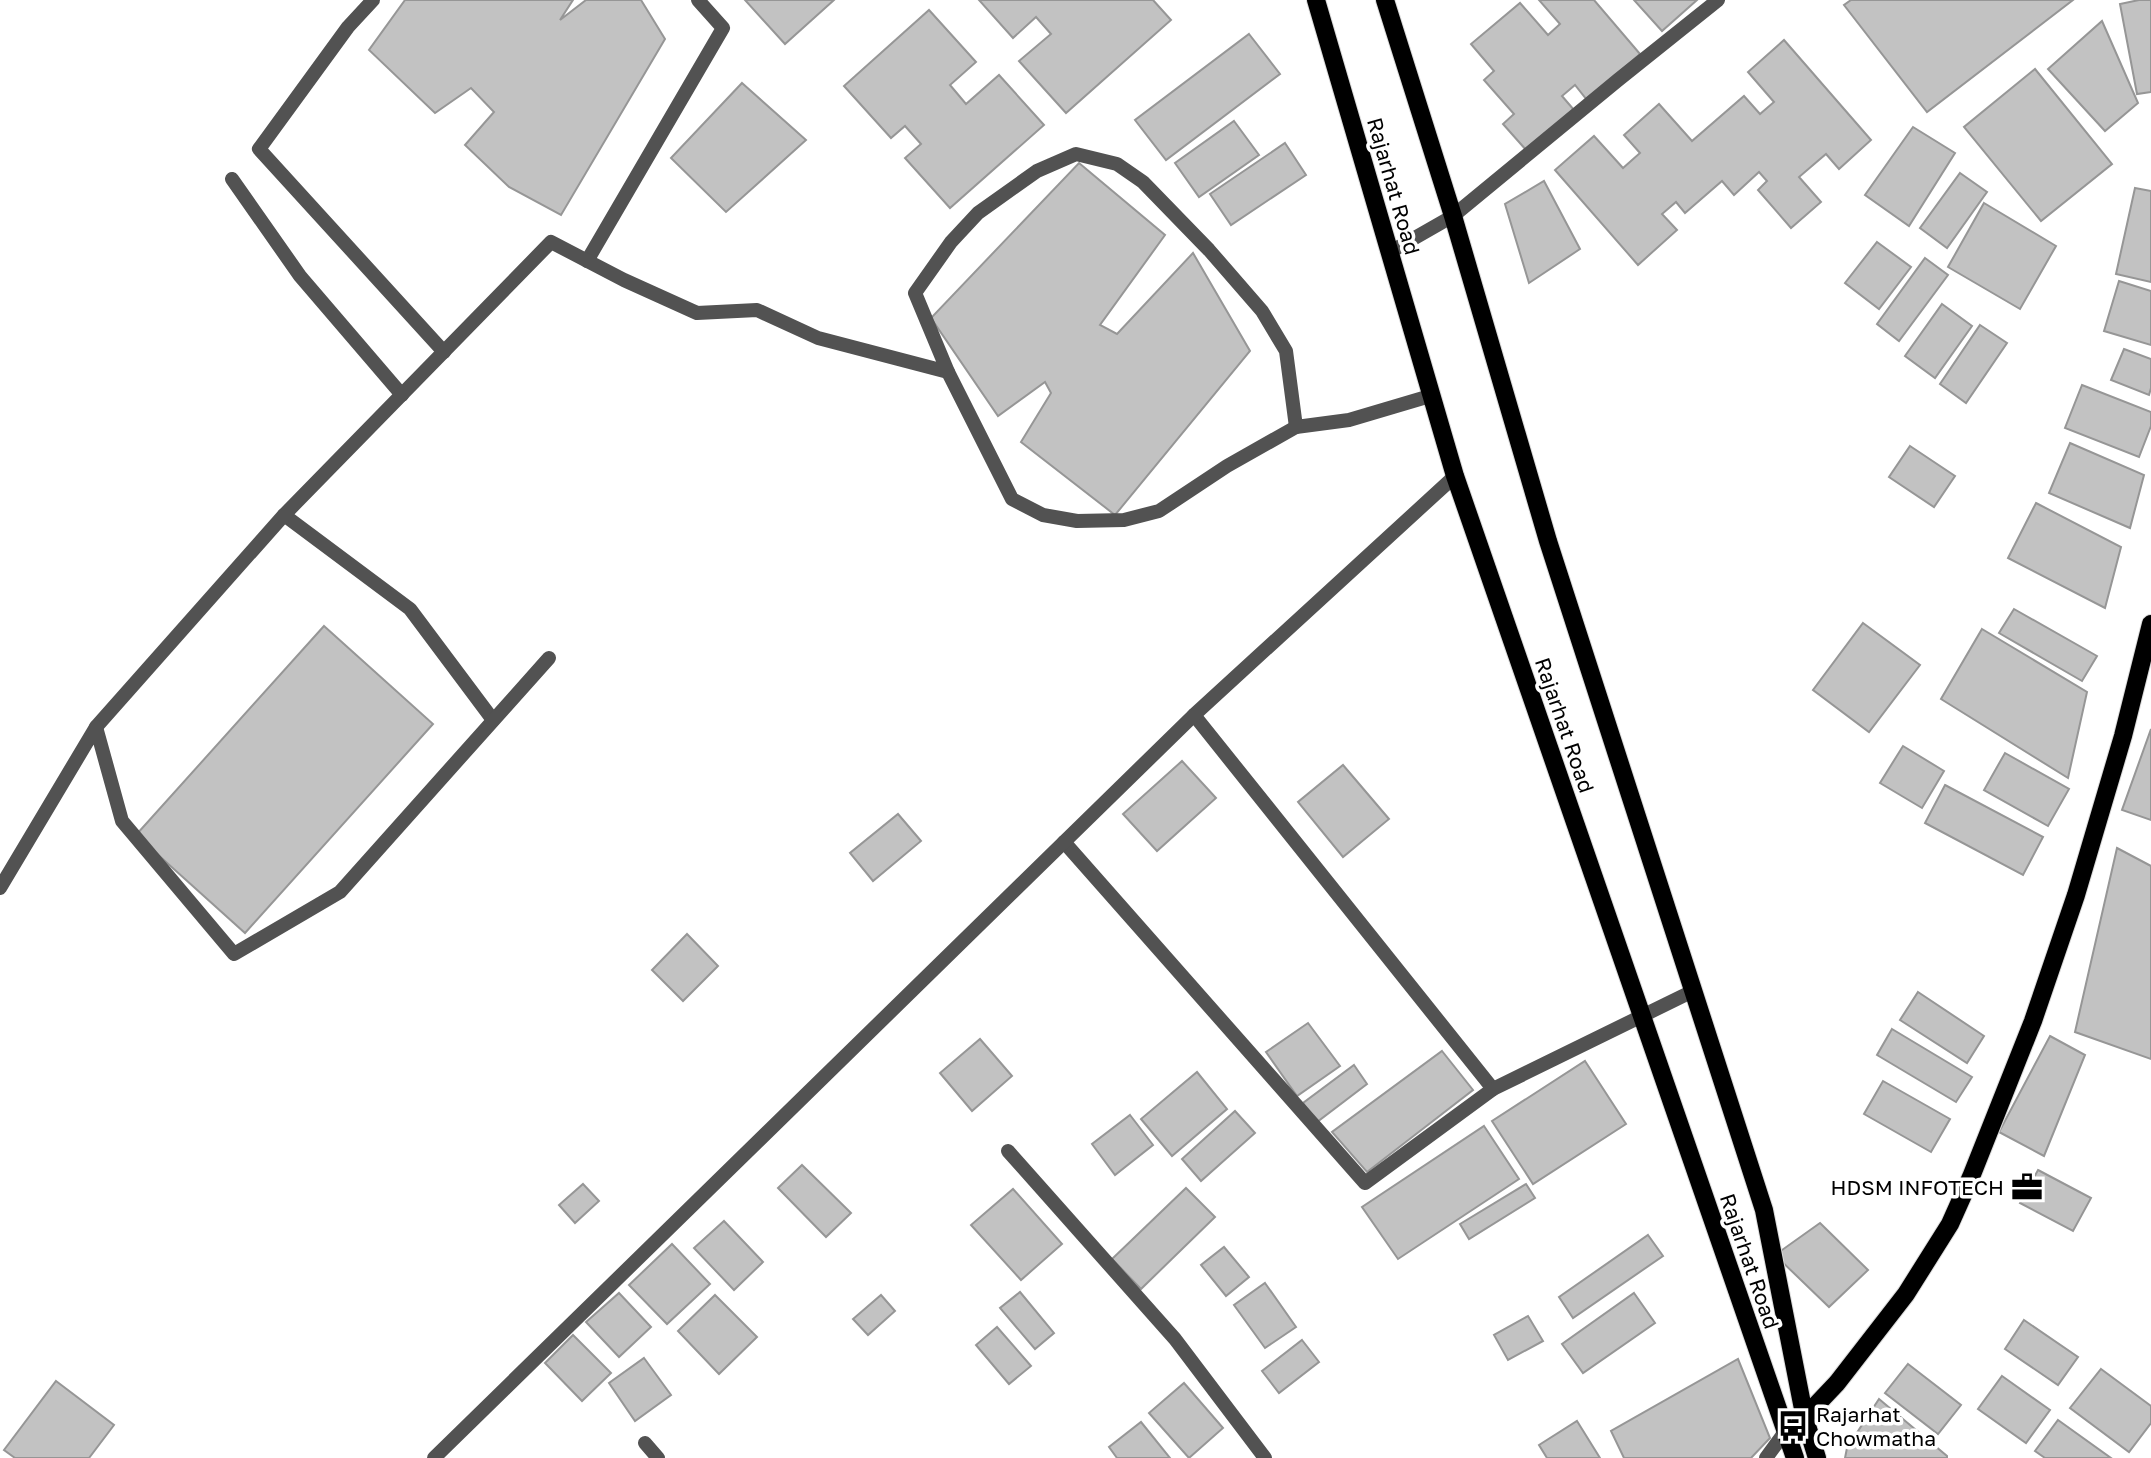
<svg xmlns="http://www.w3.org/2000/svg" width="2151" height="1458" viewBox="0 0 2151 1458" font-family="'Golos Text',sans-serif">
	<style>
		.building { fill: #c2c2c2; stroke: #969696; stroke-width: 2 }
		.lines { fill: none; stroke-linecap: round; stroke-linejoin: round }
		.primary-casing { stroke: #dbdbdb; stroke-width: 20 }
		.service { stroke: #525252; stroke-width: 14 }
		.minor { stroke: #525252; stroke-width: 14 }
		.tertiary { stroke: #525252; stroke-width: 14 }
		.primary { stroke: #000; stroke-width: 18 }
		.labels { text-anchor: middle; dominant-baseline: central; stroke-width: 7; stroke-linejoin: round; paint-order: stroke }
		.street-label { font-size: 21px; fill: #000; stroke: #fff }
		.poi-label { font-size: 21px; fill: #000; stroke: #fff; text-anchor: end }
	</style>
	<rect width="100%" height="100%" fill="#fff"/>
	<!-- building -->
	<g class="building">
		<path d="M405,0h168l-13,20 26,-20h55l24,39 -104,176 -52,-28 -44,-42 29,-33 -23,-24 -36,25 -66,-63z"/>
		<path d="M745,0h89l-49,44z"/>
		<path d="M979,0h174l18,20 -105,93 -47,-52 32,-27 -15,-17 -23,21z"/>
		<path d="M1539,0h55l46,54 -53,46 -12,-15 -13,11 12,14 -47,41 -24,-27 11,-10 -30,-34 10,-9 -23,-27 49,-41 28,32 12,-11z"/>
		<path d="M1634,0h63l-35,31z"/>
		<path d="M1851,0h222l-146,112 -83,-107z"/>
		<path d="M2139,0h12v92l-14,2 -17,-90z"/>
		<path d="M929,10l47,52 -26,23 16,19 33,-29 45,50 -94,83 -45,-50 16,-14 -16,-18 -14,12 -47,-52z"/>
		<path d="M2102,21l36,82 -33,28 -57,-62z"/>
		<path d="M1249,34l31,40 -114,86 -31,-40z"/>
		<path d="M1784,40l87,100 -32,29 -13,-15 -27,23 22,25 -30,26 -33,-38 9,-9 -8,-9 -25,23 -12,-14 -37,32 -9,-11 -14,12 15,16 -39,35 -83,-95 39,-34 29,32 17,-15 -16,-18 35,-31 33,37 52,-45 16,18 14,-12 -26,-30z"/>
		<path d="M2035,69l77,95 -71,57 -77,-94z"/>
		<path d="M742,83l64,57 -80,72 -55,-54z"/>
		<path d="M1234,121l25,34 -60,42 -24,-34z"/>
		<path d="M1913,127l42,26 -46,73 -44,-31z"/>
		<path d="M1285,143l21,32 -75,50 -21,-31z"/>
		<path d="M1079,163l86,72 -65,90 17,9 76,-81 57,98 -135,164 -94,-73 30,-49 -6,-11 -47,34 -67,-98z"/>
		<path d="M1960,173l27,19 -40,56 -27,-20z"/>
		<path d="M1544,181l36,68 -51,34 -24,-79z"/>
		<path d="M2135,188l16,3v91l-35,-8z"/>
		<path d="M1984,203l72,43 -36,63 -72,-42z"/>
		<path d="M1877,242l34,25 -32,42 -34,-26z"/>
		<path d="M1925,258l23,17 -49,66 -22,-17z"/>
		<path d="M2119,281l32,10v54l-47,-14z"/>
		<path d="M1942,304l30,22 -37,52 -30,-22z"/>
		<path d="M1980,325l27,18 -41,60 -26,-19z"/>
		<path d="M2124,349l27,10v29l-2,7 -38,-15z"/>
		<path d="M2082,385l69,27v14l-12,31 -74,-29z"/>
		<path d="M2070,443l74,32 -14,53 -81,-35z"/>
		<path d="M1910,446l45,30 -21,31 -45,-30z"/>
		<path d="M2036,503l85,44 -16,61 -97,-50z"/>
		<path d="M2014,609l83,47 -15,25 -83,-48z"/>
		<path d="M1863,623l57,42 -51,67 -56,-42z"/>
		<path d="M324,626l109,98 -188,209 -109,-98z"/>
		<path d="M1982,629l105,63 -19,86 -127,-79z"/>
		<path d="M2151,729v91l-29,-10z"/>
		<path d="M1903,746l41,25 -22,37 -42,-25z"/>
		<path d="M2005,753l64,36 -21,37 -64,-36z"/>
		<path d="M1182,761l34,37 -59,53 -34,-37z"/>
		<path d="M1343,765l46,54 -46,38 -45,-55z"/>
		<path d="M1945,785l98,52 -20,38 -98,-52z"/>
		<path d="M898,814l23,27 -48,40 -23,-28z"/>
		<path d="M2117,848l34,18v193l-76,-27z"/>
		<path d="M687,934l31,32 -35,35 -31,-31z"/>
		<path d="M1918,992l66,44 -17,27 -67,-43z"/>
		<path d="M1308,1023l32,43 -43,30 -31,-44z"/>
		<path d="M1892,1029l80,48 -16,25 -79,-47z"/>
		<path d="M2050,1036l35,19 -41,101 -45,-24z"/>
		<path d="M980,1039l32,37 -40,35 -32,-38z"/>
		<path d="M1442,1051l31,39 -106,82 -35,-40z"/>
		<path d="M1585,1061l41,63 -93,60 -41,-63z"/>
		<path d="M1354,1065l13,19 -50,38 -14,-19z"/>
		<path d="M1197,1072l30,37 -55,47 -31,-37z"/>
		<path d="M1883,1081l67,38 -19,33 -67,-38z"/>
		<path d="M1235,1111l20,22 -54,48 -19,-22z"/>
		<path d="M1130,1115l23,30 -38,30 -23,-31z"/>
		<path d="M1484,1126l35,53 -121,80 -36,-52z"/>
		<path d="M802,1165l49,48 -25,24 -48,-49z"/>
		<path d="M2038,1170l53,28 -18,33 -53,-28z"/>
		<path d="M583,1184l16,17 -24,22 -16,-18z"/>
		<path d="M1526,1184l9,14 -66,41 -9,-15z"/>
		<path d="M1186,1188l29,29 -74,72 -29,-30z"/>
		<path d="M1013,1189l49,55 -41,36 -50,-55z"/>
		<path d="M724,1221l39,41 -29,28 -40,-42z"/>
		<path d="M1820,1223l48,47 -39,37 -54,-52z"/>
		<path d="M1648,1235l15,21 -90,62 -14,-21z"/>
		<path d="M672,1244l38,40 -43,40 -38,-39z"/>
		<path d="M1224,1247l25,30 -23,19 -25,-31z"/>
		<path d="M1265,1283l31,44 -31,21 -31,-43z"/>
		<path d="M1020,1292l34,41 -19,16 -35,-41z"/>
		<path d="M619,1293l32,34 -32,30 -33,-35z"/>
		<path d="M1634,1293l21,30 -72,50 -21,-29z"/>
		<path d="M715,1295l42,42 -38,37 -41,-43z"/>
		<path d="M881,1295l14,16 -27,24 -15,-16z"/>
		<path d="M1528,1316l15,25 -35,19 -14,-25z"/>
		<path d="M2024,1320l54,37 -20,28 -53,-36z"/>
		<path d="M997,1327l34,39 -22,18 -33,-39z"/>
		<path d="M573,1335l38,38 -29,28 -37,-38z"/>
		<path d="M1302,1340l17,22 -40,31 -17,-22z"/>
		<path d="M644,1358l27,37 -36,26 -26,-38z"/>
		<path d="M1738,1359l32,79 -19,20h-127l-13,-27z"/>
		<path d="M1908,1364l53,41 -23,29 -53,-41z"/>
		<path d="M2101,1369l50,37v17l-22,29 -59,-44z"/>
		<path d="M2002,1376l48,34 -24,33 -48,-34z"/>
		<path d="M56,1381l58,44 -25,33h-74l-11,-8z"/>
		<path d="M1184,1383l39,45 -34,30 -40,-45z"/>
		<path d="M1879,1399l68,57v2h-102l2,-10z"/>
		<path d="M2058,1420l53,38h-66l-10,-7z"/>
		<path d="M1577,1421l23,37h-53l-8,-13z"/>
		<path d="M1141,1422l29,36h-53l-8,-11z"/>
	</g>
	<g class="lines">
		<defs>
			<g id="primary">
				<path d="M1316,0l139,476 340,982"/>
				<path d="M1385,0l68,216 95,325 216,669 41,209 12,39"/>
				<path d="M1800,1422l37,-39 69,-89 44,-70 21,-47 62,-156 43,-126 47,-159 28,-112"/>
			</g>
		</defs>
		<!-- primary casing -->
		<use href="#primary" class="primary-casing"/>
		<!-- service -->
		<g class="service">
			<path d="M373,0l-25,27 -89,122 185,203"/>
			<path d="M232,179l68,97 102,119"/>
			<path d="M1390,252l63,-36 165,-136 100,-80"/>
			<path d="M587,261l136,-233 -25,-28"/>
			<path d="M948,372l64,127 31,16 34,6 47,-1 35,-9 68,-45 69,-39"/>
			<path d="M284,515l126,94 83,111"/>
			<path d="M96,727l188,-212 267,-273 73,38 73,33 60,-3 61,28 130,34 -33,-79 36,-51 27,-29 59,-42 39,-17 41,10 26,18 66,68 53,61 24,40 10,76 53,-7 81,-24"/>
			<path d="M0,888l96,-161 26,94 112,133 106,-62 209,-234"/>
		</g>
		<!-- minor -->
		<g class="minor">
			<path d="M1194,715l299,374"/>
			<path d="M1064,842l301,341 128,-94 200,-98"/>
			<path d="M1008,1151l167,188 90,119"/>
			<path d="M645,1443l13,15"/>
			<path d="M434,1458l760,-743 261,-239"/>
		</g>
		<!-- tertiary -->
		<path class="tertiary" d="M1766,1458l19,-26"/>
		<!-- primary -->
		<use href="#primary" class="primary"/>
	</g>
	<!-- icons -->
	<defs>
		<symbol id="office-bare" viewBox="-9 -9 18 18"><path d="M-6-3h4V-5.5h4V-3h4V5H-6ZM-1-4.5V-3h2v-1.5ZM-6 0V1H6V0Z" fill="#000" stroke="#fff" stroke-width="2.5" paint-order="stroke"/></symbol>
		<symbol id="bus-bare" viewBox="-9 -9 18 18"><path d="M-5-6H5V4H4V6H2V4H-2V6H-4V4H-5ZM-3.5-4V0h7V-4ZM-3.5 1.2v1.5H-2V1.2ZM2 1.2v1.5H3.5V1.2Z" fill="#000" stroke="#fff" stroke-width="2.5" paint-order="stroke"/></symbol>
	</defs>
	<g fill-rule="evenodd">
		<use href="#office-bare" x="2005" y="1165" width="44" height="44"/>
		<use href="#bus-bare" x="1771" y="1404" width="44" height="44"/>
	</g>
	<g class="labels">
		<!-- street labels -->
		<g class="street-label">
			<text transform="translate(1394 186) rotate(74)">Rajarhat Road</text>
			<text transform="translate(1565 725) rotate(71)">Rajarhat Road</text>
			<text transform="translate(1750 1261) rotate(71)">Rajarhat Road</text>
		</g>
		<!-- poi labels -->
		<g class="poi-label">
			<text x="2004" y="1187">HDSM INFOTECH</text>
			<text x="1816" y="1414" text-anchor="start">Rajarhat<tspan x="1816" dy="24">Chowmatha</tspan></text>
		</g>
	</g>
</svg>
